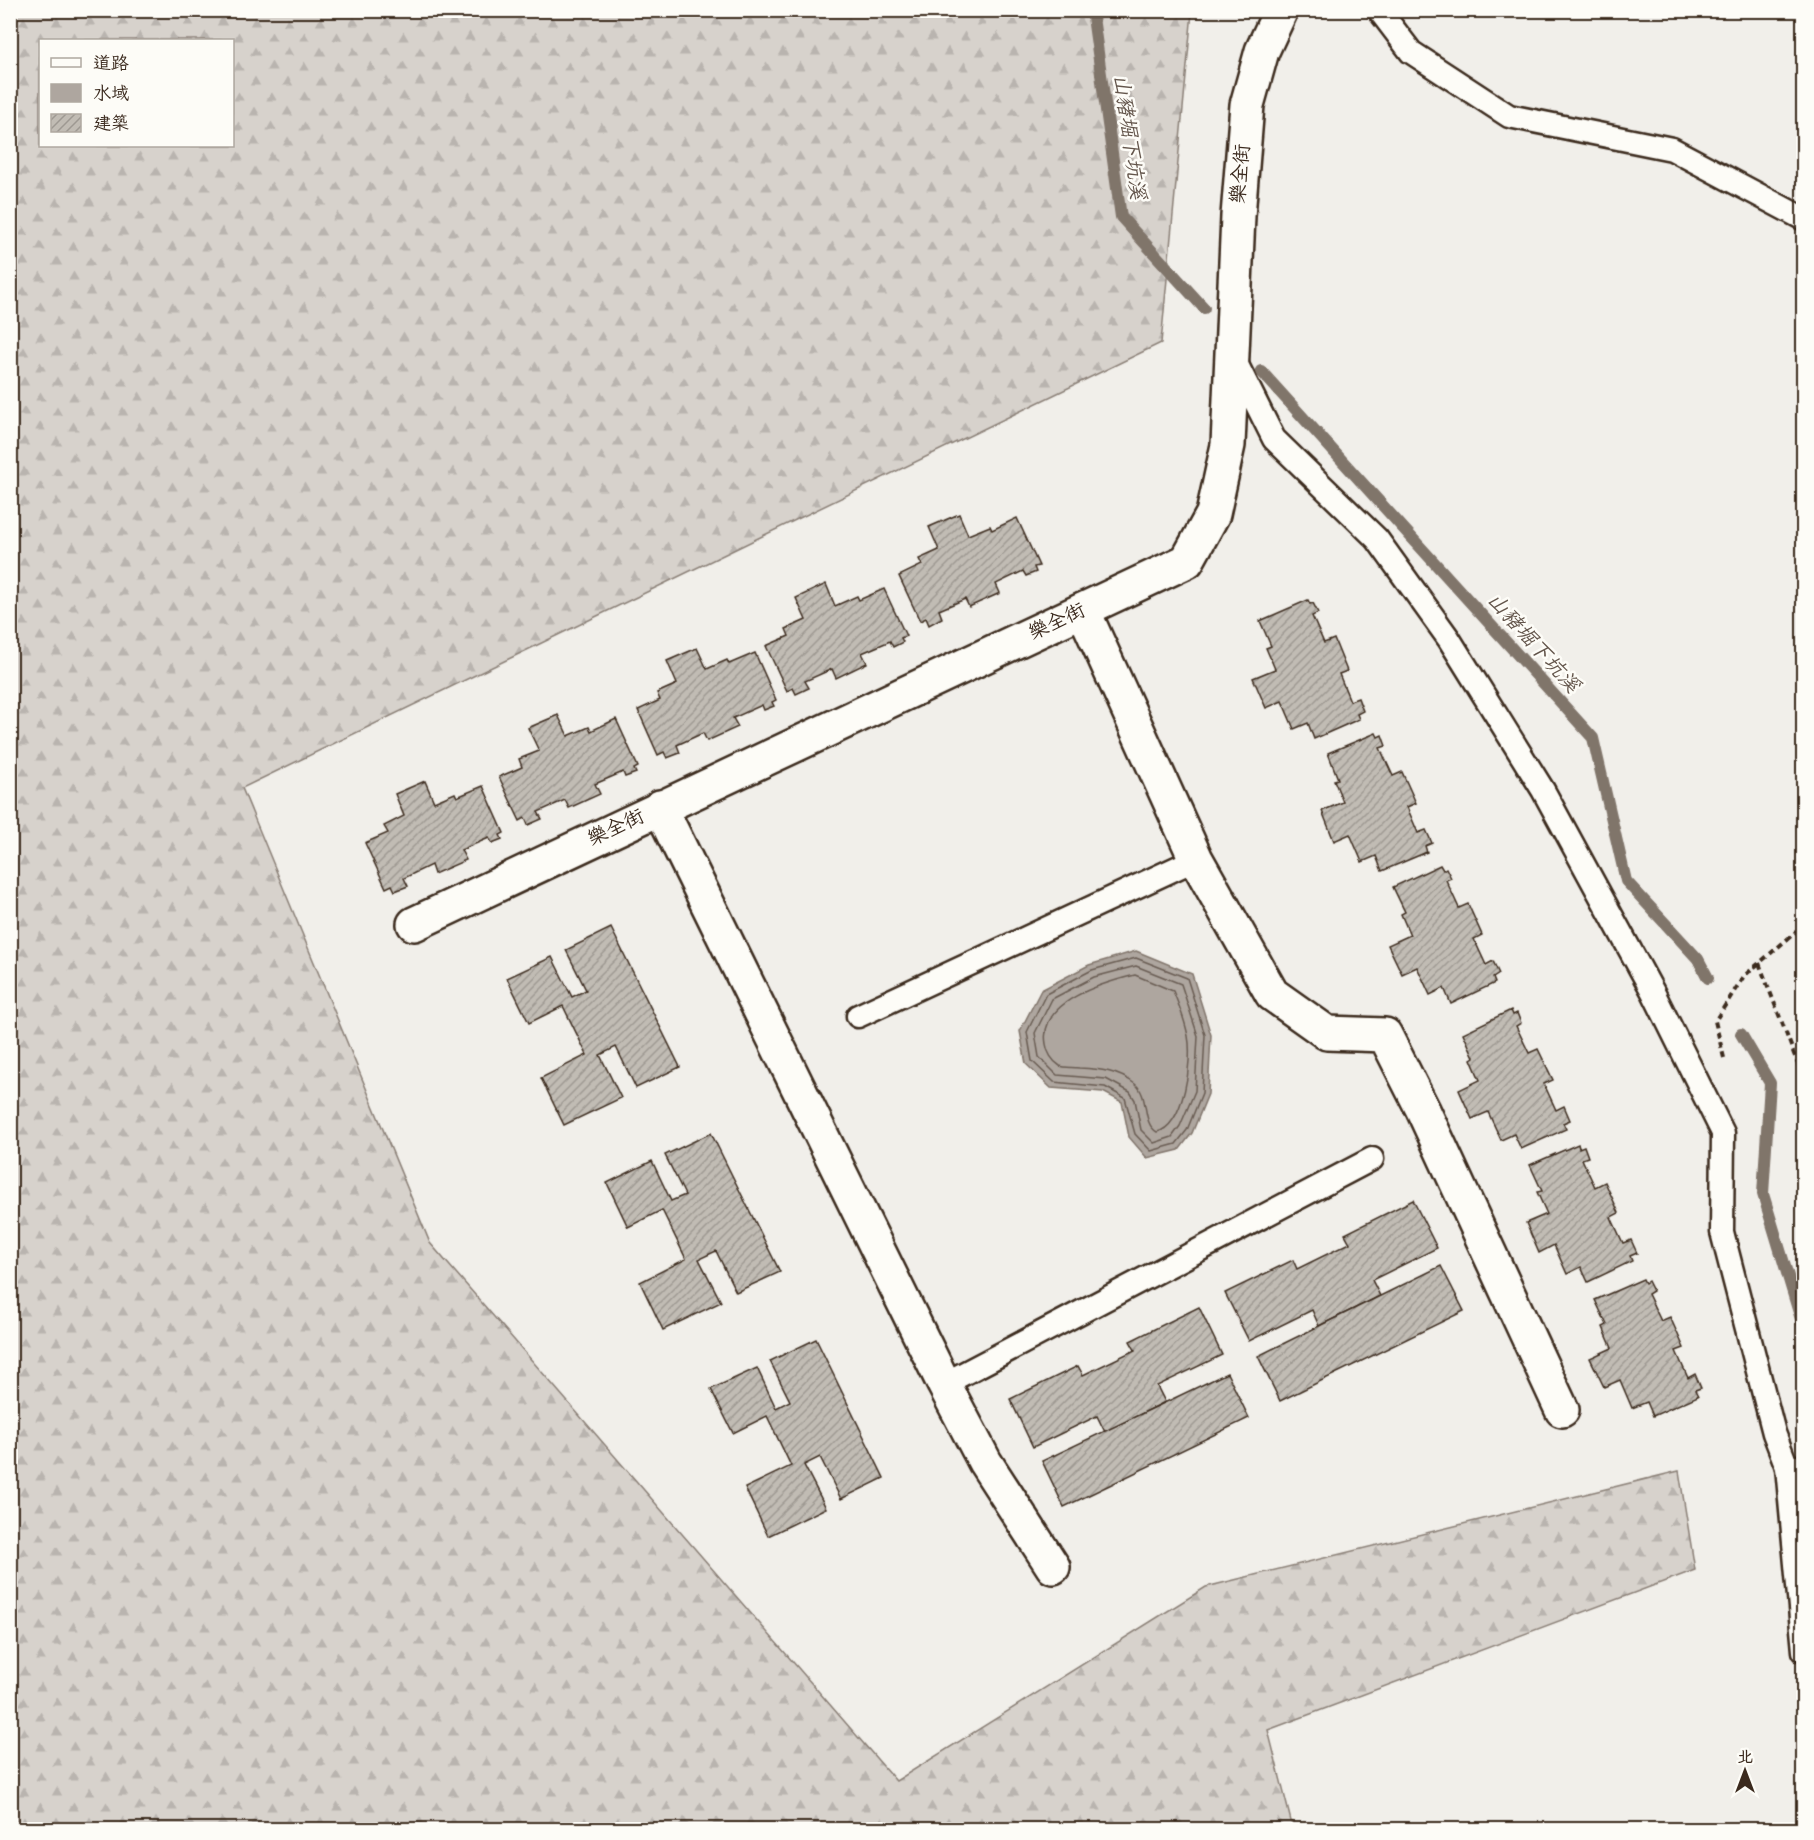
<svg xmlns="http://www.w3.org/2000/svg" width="1814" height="1840" viewBox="0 0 1814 1840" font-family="Mynerve,'LXGW WenKai TC',sans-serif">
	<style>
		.forest { fill: url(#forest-firs); stroke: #897e75; stroke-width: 1.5; fill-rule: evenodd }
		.water { fill: #aea69f; stroke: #80746b; stroke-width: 1.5 }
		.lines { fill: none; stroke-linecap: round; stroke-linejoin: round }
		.shore { stroke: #695c52; stroke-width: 1.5 }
		.stream { stroke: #80746b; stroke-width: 12 }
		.building { fill: url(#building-hatch); stroke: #3b2a1e; stroke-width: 1.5 }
		.service-casing { stroke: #3b2a1e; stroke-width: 27 }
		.minor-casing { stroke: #3b2a1e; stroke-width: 38 }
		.path { stroke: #3b2a1e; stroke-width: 4; stroke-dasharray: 6 4.5; stroke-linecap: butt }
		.service { stroke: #fdfcf7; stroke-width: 22 }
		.minor { stroke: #fdfcf7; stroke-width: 33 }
		.labels { text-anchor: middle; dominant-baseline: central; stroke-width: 5; stroke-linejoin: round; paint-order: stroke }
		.street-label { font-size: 20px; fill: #3b2a1e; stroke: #fdfcf7 }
		.water-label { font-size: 21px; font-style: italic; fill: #63554b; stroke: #fdfcf7 }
	</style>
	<defs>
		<pattern id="forest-firs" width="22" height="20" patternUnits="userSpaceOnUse" patternTransform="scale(1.5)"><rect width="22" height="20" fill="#d7d2cc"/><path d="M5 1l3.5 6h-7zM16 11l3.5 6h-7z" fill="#b9b4af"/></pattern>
		<pattern id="building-hatch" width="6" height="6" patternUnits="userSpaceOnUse" patternTransform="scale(1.5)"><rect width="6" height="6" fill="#c1bcb4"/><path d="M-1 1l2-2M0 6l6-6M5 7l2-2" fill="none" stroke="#9e9992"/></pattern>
	</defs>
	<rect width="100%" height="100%" fill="#f1efea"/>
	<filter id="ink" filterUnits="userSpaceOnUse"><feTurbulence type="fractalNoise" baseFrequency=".0167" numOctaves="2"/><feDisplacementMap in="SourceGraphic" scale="12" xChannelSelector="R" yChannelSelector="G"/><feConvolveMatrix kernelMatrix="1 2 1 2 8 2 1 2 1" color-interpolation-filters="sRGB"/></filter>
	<g filter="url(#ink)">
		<!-- forest -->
		<path class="forest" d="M1188,10l4,2 -31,331 -919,445 188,455 466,538 310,-194 473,-116 16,99 -427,160 25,99h-1282v-1818zM40,40h192v106h-192z"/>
		<!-- water -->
		<path class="water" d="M1136,951l56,23 19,61 -3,59 -16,39 -13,17 -32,8 -18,-21 -7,-35 -19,-10 -52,-4 -25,-24 -6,-33 21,-41 48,-25z"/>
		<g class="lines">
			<!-- shore -->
			<g class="shore">
				<path d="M1136,958l51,20 18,57 -3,58 -15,37 -11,14 -25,7 -16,-17 -10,-36 -20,-11 -51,-5 -22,-21 -5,-29 19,-38 46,-24z"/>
				<path d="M1136,966l45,18 17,52 -3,55 -15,35 -8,11 -18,6 -13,-13 -6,-30 -5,-8 -24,-13 -49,-4 -18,-18 -4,-24 17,-34 42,-22z"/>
				<path d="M1135,975l38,16c6,14 12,30 15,45 5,24 -4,90 -31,96 -16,-9 -7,-36 -22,-48 -17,-13 -35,-15 -56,-16 -6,-1 -14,0 -19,-2 -8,-5 -13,-14 -14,-22 -8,-43 57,-61 89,-69z"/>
			</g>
			<!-- stream -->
			<g class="stream">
				<path d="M1092,10l29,207 83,91"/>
				<path d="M1261,371l332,367 33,143 72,78 10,19"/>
				<path d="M1741,1034l29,49 -7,111 41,135"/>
			</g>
		</g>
		<!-- building -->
		<g class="building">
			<path d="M959,514l9,21 22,-9 2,4 25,-12 22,48 -5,1 2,5 -10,4 -3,-5 -27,13 4,9 -31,14 -4,-8 -26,11 3,8 -13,7 -3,-7 -6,3 -21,-45 23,-11 -3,-6 20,-9 -10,-23z"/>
			<path d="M826,584l9,22 22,-10 2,4 25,-11 22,47 -5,2 2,4 -10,5 -3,-6 -28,12 5,10 -31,15 -4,-9 -27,12 4,7 -13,6 -3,-6 -6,3 -21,-45 23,-10 -3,-7 20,-9 -10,-22z"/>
			<path d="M1308,600l2,4 3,-1 5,10 -6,3 12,27 10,-4 13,32 -8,3 11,27 8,-3 5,13 -6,3 2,5 -45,20 -6,-16 -14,6 -12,-28 -16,7 -13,-30 22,-9 -9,-21 5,-2 -11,-25z"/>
			<path d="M697,648l10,21 20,-9 2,4 26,-11 21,47 -4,2 2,4 -10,4 -2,-5 -29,13 5,9 -31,14 -4,-8 -26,12 3,8 -13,5 -3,-6 -6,3 -20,-45 22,-10 -3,-7 20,-9 -10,-23z"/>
			<path d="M558,715l10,21 21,-9 2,4 25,-12 22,48 -4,2 2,4 -11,4 -2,-5 -28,12 5,10 -31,14 -4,-8 -27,12 4,7 -14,6 -3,-7 -5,3 -21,-44 23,-10 -3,-8 20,-8 -11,-23z"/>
			<path d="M1376,733l2,4 4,-2 4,11 -6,2 13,28 9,-4 14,31 -9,4 11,26 8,-3 6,13 -7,3 2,6 -45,19 -6,-15 -14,6 -12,-28 -16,7 -12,-30 21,-9 -9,-22 4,-1 -10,-26z"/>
			<path d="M425,781l9,21 21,-9 2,4 26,-11 21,47 -4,2 2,4 -10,4 -3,-5 -28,12 5,10 -32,14 -3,-9 -27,13 4,8 -13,5 -3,-6 -6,3 -21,-45 23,-10 -4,-7 20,-10 -9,-22z"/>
			<path d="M1440,865l3,5 3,-2 5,10 -5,2 13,28 9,-4 14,31 -8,4 12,26 7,-4 6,13 -6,4 2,5 -44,21 -7,-16 -14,7 -13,-28 -15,7 -14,-29 22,-10 -9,-21 4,-2 -12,-25z"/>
			<path d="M611,928l69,139 -44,21 -20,-41 -16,8 21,43 -57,27 -23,-47 46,-23 -24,-49 -34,17 -22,-45 45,-21 20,40 14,-7 -20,-40z"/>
			<path d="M1511,1010l2,5 4,-2 4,10 -5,3 13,27 9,-4 15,31 -9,4 12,26 8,-4 6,14 -7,3 3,6 -45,20 -7,-15 -13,6 -13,-28 -16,7 -13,-29 21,-10 -9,-21 3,-2 -11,-24z"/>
			<path d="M711,1133l69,139 -44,20 -20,-41 -17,8 22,43 -58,28 -23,-48 46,-23 -24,-49 -34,17 -21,-44 45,-22 19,40 14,-6 -20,-40z"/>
			<path d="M1578,1144l1,4 5,-2 4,11 -6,2 13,28 10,-5 14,31 -8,4 12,26 8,-3 6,13 -7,3 2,5 -44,21 -7,-15 -14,7 -13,-29 -15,8 -13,-30 21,-9 -10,-22 5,-1 -12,-26z"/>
			<path d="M1413,1200l24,48 -65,32 8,16 -61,30 -7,-16 -63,31 -24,-48 68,-33 4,9 53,-26 -5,-9z"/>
			<path d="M1441,1266l23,45 -184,90 -22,-45z"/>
			<path d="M1643,1279l2,4 3,-2 5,10 -5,3 13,27 9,-4 14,31 -8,3 12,27 7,-4 6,14 -6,2 3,6 -45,20 -6,-14 -15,6 -12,-28 -16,7 -14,-29 22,-10 -9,-21 4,-2 -12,-25z"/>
			<path d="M1199,1307l23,48 -65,31 8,16 -60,30 -8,-16 -64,31 -23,-48 68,-33 5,9 52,-25 -5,-9z"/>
			<path d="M816,1339l68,139 -43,21 -21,-42 -16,8 22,43 -58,28 -23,-48 46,-22 -24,-50 -34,17 -22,-44 46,-21 19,40 14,-7 -20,-40z"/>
			<path d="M1227,1373l22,45 -185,89 -22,-46z"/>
		</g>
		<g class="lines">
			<defs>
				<g id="service">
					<path d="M1379,10l32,42 98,64 163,33 132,70"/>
					<path d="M1234,359l40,80 103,100 72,100 94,151 110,202 70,141 -1,99 52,201 13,34h17"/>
					<path d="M858,1016l338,-157"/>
					<path d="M944,1384l428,-225"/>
					<path d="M1787,1467l17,184"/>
				</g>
				<g id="minor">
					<path d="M1083,610l113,249 76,135 55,39 58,2 38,75 139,300"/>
					<path d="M660,807l284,577 41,78 68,105"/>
					<path d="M414,924l773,-363 26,-47 15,-69 10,-229 9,-111 15,-54 19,-41"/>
				</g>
			</defs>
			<!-- service casing -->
			<use href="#service" class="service-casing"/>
			<!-- minor casing -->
			<use href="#minor" class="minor-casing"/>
			<!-- path -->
			<g class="path">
				<path d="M1759,963l45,117"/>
				<path d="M1724,1058l-9,-37 29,-45 60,-51"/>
			</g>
			<!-- service -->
			<use href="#service" class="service"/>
			<!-- minor -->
			<use href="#minor" class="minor"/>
		</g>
	</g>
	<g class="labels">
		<!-- street labels -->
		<g class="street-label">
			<text transform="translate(1241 174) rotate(-85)">樂全街</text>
			<text transform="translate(1057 622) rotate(-25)">樂全街</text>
			<text transform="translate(616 828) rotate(-25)">樂全街</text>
		</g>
		<!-- water labels -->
		<g class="water-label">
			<text transform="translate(1129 137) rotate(82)">山豬堀下坑溪</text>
			<text transform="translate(1533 643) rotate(48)">山豬堀下坑溪</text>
		</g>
	</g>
	<!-- margin -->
	<rect width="1814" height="1840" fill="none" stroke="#fdfcf7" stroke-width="36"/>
	<rect x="18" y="18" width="1778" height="1804" fill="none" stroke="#3b2a1e" stroke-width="2" filter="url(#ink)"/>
	<!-- legend -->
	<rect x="39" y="39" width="195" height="108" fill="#fdfcf7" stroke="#afa8a0" stroke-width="1.5"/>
	<rect x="51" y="58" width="30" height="9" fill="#fdfcf7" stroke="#afa8a0" stroke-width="1.5"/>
	<text x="93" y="69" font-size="18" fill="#3b2a1e">道路</text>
	<rect x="51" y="84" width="30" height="18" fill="#aea69f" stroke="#afa8a0" stroke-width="1.5"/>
	<text x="93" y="99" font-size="18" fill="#3b2a1e">水域</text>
	<rect x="51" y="114" width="30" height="18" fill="url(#building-hatch)" stroke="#afa8a0" stroke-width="1.5"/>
	<text x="93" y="129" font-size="18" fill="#3b2a1e">建築</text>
	<!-- north arrow -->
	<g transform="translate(1745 1771)" stroke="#fdfcf7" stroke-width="4.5" paint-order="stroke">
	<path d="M0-4.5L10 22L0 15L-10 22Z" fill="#3b2a1e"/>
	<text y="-9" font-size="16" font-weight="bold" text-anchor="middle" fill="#3b2a1e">北</text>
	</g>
</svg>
